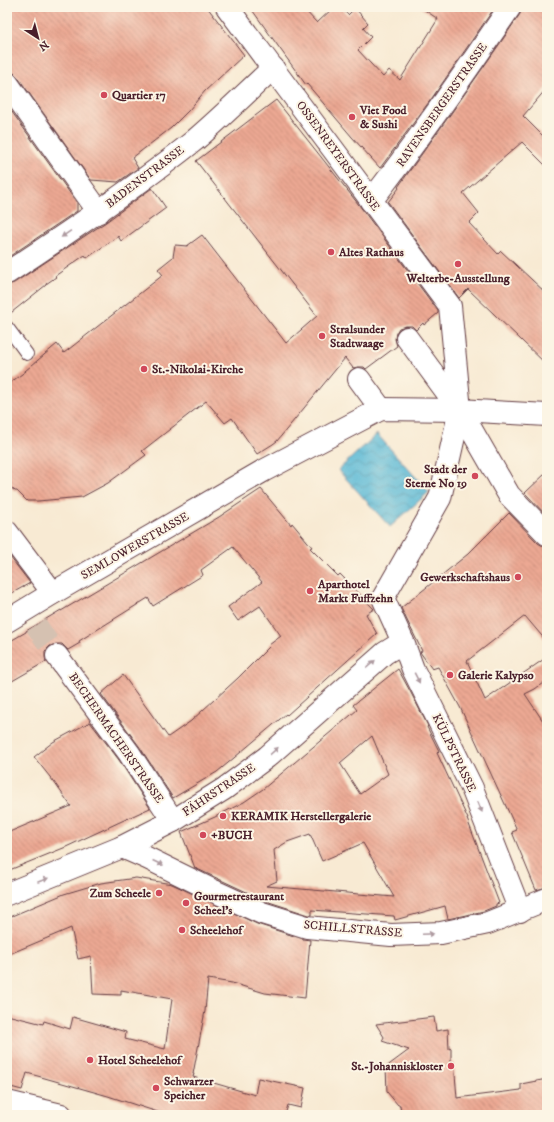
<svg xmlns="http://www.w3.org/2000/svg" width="554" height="1122" viewBox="0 0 554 1122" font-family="'IM FELL DW Pica',serif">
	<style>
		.water { fill: url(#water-waves); stroke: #506c80 }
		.building { fill: url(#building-back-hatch); fill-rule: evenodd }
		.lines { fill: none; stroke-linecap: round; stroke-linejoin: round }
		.street-tunnel { stroke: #d5c1b1; stroke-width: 22; stroke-dasharray: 22 11; stroke-linecap: butt }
		.lane-casing { stroke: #643d44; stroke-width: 14 }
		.street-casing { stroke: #643d44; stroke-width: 24 }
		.lane { stroke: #fff; stroke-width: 12 }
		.street { stroke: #fff; stroke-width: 22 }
		.oneway { fill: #ae9aa0 }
		.poi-dot { fill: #d1495b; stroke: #fcf5e5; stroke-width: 1.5 }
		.labels { text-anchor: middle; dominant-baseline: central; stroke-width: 4; stroke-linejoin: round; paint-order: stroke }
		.poi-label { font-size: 12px; font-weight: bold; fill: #4a1f2b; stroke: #fcf5e5; text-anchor: start }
		.street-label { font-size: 12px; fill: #4a1f2b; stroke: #fcf5e5 }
	</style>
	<defs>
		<pattern id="water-waves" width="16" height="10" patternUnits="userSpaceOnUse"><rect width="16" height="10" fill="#57b8d5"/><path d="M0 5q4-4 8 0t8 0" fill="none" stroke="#4a95ad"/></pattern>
		<pattern id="building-back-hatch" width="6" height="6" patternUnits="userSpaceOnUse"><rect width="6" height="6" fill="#eca893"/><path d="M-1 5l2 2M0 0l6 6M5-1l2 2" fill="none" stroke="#c18878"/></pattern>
	</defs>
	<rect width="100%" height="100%" fill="#fcf5e5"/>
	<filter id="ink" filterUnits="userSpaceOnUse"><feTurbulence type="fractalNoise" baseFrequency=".025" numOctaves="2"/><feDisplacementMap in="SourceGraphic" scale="8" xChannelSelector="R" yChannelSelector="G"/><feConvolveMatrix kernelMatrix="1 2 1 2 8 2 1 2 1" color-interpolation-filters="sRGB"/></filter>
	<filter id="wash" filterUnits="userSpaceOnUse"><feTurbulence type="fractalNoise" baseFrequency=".012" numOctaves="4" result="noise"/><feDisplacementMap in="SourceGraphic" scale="16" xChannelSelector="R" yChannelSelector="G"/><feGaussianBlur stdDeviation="0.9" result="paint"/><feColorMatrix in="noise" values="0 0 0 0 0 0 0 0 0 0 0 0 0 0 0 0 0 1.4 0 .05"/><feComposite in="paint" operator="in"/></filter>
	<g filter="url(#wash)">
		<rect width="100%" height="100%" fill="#f8ead3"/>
		<!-- water -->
		<path class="water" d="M377,434l52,58 -39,35 -52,-57z"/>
		<g id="blocks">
			<!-- building -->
			<g class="building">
				<path d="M7,7h200l37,48 -39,36 -16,19 -18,18 -39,30 6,10 -20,14 -27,-2 -74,-104 -4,-4 -6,-1z"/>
				<path d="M250,7h52l15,16 17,-16h7l7,8 7,-7 13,15 -5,5 8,9 -13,13 25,27 6,-7 11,10 38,-61 -18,-12h75l-63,91 -52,70 -28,-31 -45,-53 -1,1z"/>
				<path d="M522,7h25v81l-24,28 24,24v27l-25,-25 -59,51 16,20 -10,10 29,31 3,-3 46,43v71l-79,-76 -9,9 -71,-96 11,-14 -1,-1 54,-75 51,-73 17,-25z"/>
				<path d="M276,100l83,105 79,106v2l-14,12 -1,-2 -7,7 -4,-4h-6l-7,2 -3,5 -1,6 2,7 -31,23 -2,-2h-6l-5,1 -8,-10 -68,83 -4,3 -16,10 -25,-36 -7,5 -19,-22 -64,50 4,4 -38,28 -26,14 -44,4h-11l-10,-10h-2l-8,-7v-99l19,-14h-1l32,-27 7,9 99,-78 -5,-6 15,-12 2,-12 12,1 15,-11 84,108 31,-27 -121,-155z"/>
				<path d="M7,105l70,98v8l-70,47z"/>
				<path d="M152,188l14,20 -45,33 -3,-5 -31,22 -2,-3 -30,21 1,1 -10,7v1l-39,31v-31l7,-2 92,-61z"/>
				<path d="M547,472v44l-22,-23z"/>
				<path d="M261,489l30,36 1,-2 20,24 -2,1 28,28 2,-2 34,35 -8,5 11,20 -90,81 -1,-1 -58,49 -11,9 -44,26 -34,-52 -38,-52 22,-19 45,62 23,-16 47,-43 32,-32 -1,-1 12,-9 -21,-30 -22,15 -10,-14 34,-25 -29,-35 -32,23 2,5 -50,31 -5,-8 -69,43 1,2 -12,7 -6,-6h-6l-6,2 -5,5v6l1,5v1l-1,-1 -38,22v-41l19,-11v-1l35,-21v1l158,-94z"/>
				<path d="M509,513l29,30 5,3h4v96l-22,-26 -58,45 18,39 62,-43v23l-12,9 -10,5 22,33v160l-11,3 -24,-58 5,-2 -57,-123 -22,-40 -6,2 -12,-17 2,-1 -21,-43 67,-54z"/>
				<path d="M7,553l23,30 -23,13z"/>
				<path d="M398,669l12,22 18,35 -1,1 12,24 -2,2 21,45 10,21h-1l32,84 -3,1v2l-12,5 -36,8 -3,-13 -50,14 -1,-4 -82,-6v5h-3l-43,-14 -71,-33 -14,-36 34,-15 29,-15 19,-13 94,-79 -4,-5zM372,736l16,38 -28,20 -20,-31zM310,834l12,27 41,-18 31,54 -128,-11 11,-5 -3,-31 13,-8z"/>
				<path d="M90,722l29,38 31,48 -84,39 -59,24v-38l64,-27 -17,-24 -20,-25 19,-15z"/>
				<path d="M136,878l36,6 85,40 46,15 7,1 -5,58 -40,-5 -33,-10 -24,-4 -3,32 -12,63h1l-1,3 62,18 3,-17 47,10 -4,20 -13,-3 -3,10h-118l-59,-19 -81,-23 -5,17 -15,-4v-71l36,9 1,-3 26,8 3,-12 53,15 -1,7 40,10 7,-50 -51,-9v5l-28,-1 -2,-38 -13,3 -7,-31 -64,27v-37l57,-24 37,-11z"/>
				<path d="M434,1017l2,14 12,-2 1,20 2,-1v14h3l3,36 64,-8v-6l26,-5v36h-146l-1,-10h-2l-11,-13 -1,-25 23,-17 -27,-9 2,-4 -8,-13z"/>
			</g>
		</g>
	</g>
	<g filter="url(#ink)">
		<use href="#blocks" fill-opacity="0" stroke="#643d44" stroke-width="1"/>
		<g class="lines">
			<!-- street-tunnel -->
			<path class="street-tunnel" d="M36,625l21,31"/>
			<defs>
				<path id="lane" d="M7,327l20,27"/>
				<g id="street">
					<path d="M227,7l223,299 10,104 49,85 38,39"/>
					<path d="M7,83l92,129"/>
					<path d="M371,201c49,-63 94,-128 139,-194"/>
					<path d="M7,273c64,-42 128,-85 188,-133 27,-23 52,-48 78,-72"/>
					<path d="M407,338l53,72 -20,88 -57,100 20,44 10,27 59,119 48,123"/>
					<path d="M359,379l22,30"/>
					<path d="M7,532l46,61"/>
					<path d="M7,621l46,-28 210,-122 118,-62 79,1 87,5"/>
					<path d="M57,656l72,97 44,68"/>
					<path d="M122,847l25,11 67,33 48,22 45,14 84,8 50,-2 47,-10 59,-24"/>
					<path d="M7,894l115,-47 51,-26 51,-32 43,-32 118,-104 18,-11"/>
					<path d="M7,1102l54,13"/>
				</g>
			</defs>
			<!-- lane casing -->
			<use href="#lane" class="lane-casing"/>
			<!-- street casing -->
			<use href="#street" class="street-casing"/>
			<!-- lane -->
			<use href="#lane" class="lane"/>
			<!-- street -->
			<use href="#street" class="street"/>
		</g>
		<!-- one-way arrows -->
		<defs><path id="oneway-solid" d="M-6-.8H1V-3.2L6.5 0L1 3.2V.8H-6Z"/></defs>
		<g class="oneway">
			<use href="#oneway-solid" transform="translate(66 234) rotate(146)"/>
			<use href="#oneway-solid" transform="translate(371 664) rotate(-42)"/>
			<use href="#oneway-solid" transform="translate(417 678) rotate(63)"/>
			<use href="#oneway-solid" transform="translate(274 751) rotate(-42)"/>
			<use href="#oneway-solid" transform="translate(480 807) rotate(68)"/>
			<use href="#oneway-solid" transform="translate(158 863) rotate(25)"/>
			<use href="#oneway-solid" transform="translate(43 880) rotate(-21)"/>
			<use href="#oneway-solid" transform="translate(428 934) rotate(-2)"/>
		</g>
	</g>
	<!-- markers -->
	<g class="poi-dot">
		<circle cx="104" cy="95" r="4"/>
		<circle cx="352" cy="117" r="4"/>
		<circle cx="331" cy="252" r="4"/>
		<circle cx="458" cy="264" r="4"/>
		<circle cx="322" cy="336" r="4"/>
		<circle cx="144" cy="369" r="4"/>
		<circle cx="475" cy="476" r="4"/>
		<circle cx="518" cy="577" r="4"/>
		<circle cx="310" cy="591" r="4"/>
		<circle cx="450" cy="675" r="4"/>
		<circle cx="223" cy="816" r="4"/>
		<circle cx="203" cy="835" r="4"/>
		<circle cx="159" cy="893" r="4"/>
		<circle cx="186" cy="903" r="4"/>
		<circle cx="182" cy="930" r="4"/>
		<circle cx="90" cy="1060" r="4"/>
		<circle cx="451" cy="1066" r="4"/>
		<circle cx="156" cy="1088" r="4"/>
	</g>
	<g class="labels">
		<!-- poi labels -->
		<g class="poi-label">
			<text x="112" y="95">Quartier 17</text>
			<text x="360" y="110">Viet Food<tspan x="360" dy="14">&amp; Sushi</tspan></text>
			<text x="339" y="252">Altes Rathaus</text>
			<text x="458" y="278" text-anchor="middle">Welterbe-Ausstellung</text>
			<text x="330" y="329">Stralsunder<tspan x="330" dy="14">Stadtwaage</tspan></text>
			<text x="152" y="369">St.-Nikolai-Kirche</text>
			<text x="467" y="469" text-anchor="end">Stadt der<tspan x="467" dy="14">Sterne No 19</tspan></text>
			<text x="510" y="577" text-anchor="end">Gewerkschaftshaus</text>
			<text x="318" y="584">Aparthotel<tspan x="318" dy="14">Markt Fuffzehn</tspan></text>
			<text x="458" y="675">Galerie Kalypso</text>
			<text x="231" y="816">KERAMIK Herstellergalerie</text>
			<text x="211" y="835">+BUCH</text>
			<text x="151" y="893" text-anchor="end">Zum Scheele</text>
			<text x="194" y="896">Gourmetrestaurant<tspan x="194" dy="14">Scheel's</tspan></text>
			<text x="190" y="930">Scheelehof</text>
			<text x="98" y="1060">Hotel Scheelehof</text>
			<text x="443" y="1066" text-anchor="end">St.-Johanniskloster</text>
			<text x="164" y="1081">Schwarzer<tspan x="164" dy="14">Speicher</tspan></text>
		</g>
		<!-- street labels -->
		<g class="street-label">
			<text transform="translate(442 105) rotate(-55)">RAVENSBERGERSTRASSE</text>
			<text transform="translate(338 156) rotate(54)">OSSENREYERSTRASSE</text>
			<text transform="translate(145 177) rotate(-37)">BADENSTRASSE</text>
			<text transform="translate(135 546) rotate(-30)">SEMLOWERSTRASSE</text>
			<text transform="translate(116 738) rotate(55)">BECHERMACHERSTRASSE</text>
			<text transform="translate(454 753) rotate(64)">KÜLPSTRASSE</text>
			<text transform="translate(219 790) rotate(-34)">FÄHRSTRASSE</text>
			<text transform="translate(353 929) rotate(5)">SCHILLSTRASSE</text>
		</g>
	</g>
	<!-- margin -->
	<rect width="554" height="1122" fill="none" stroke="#fcf5e5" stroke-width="24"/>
	<!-- north arrow -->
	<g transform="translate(38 38) rotate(144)" stroke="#fcf5e5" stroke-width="3" paint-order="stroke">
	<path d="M0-3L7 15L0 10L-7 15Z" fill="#4a1f2b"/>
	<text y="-6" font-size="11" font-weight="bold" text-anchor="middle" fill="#4a1f2b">N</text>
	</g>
</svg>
